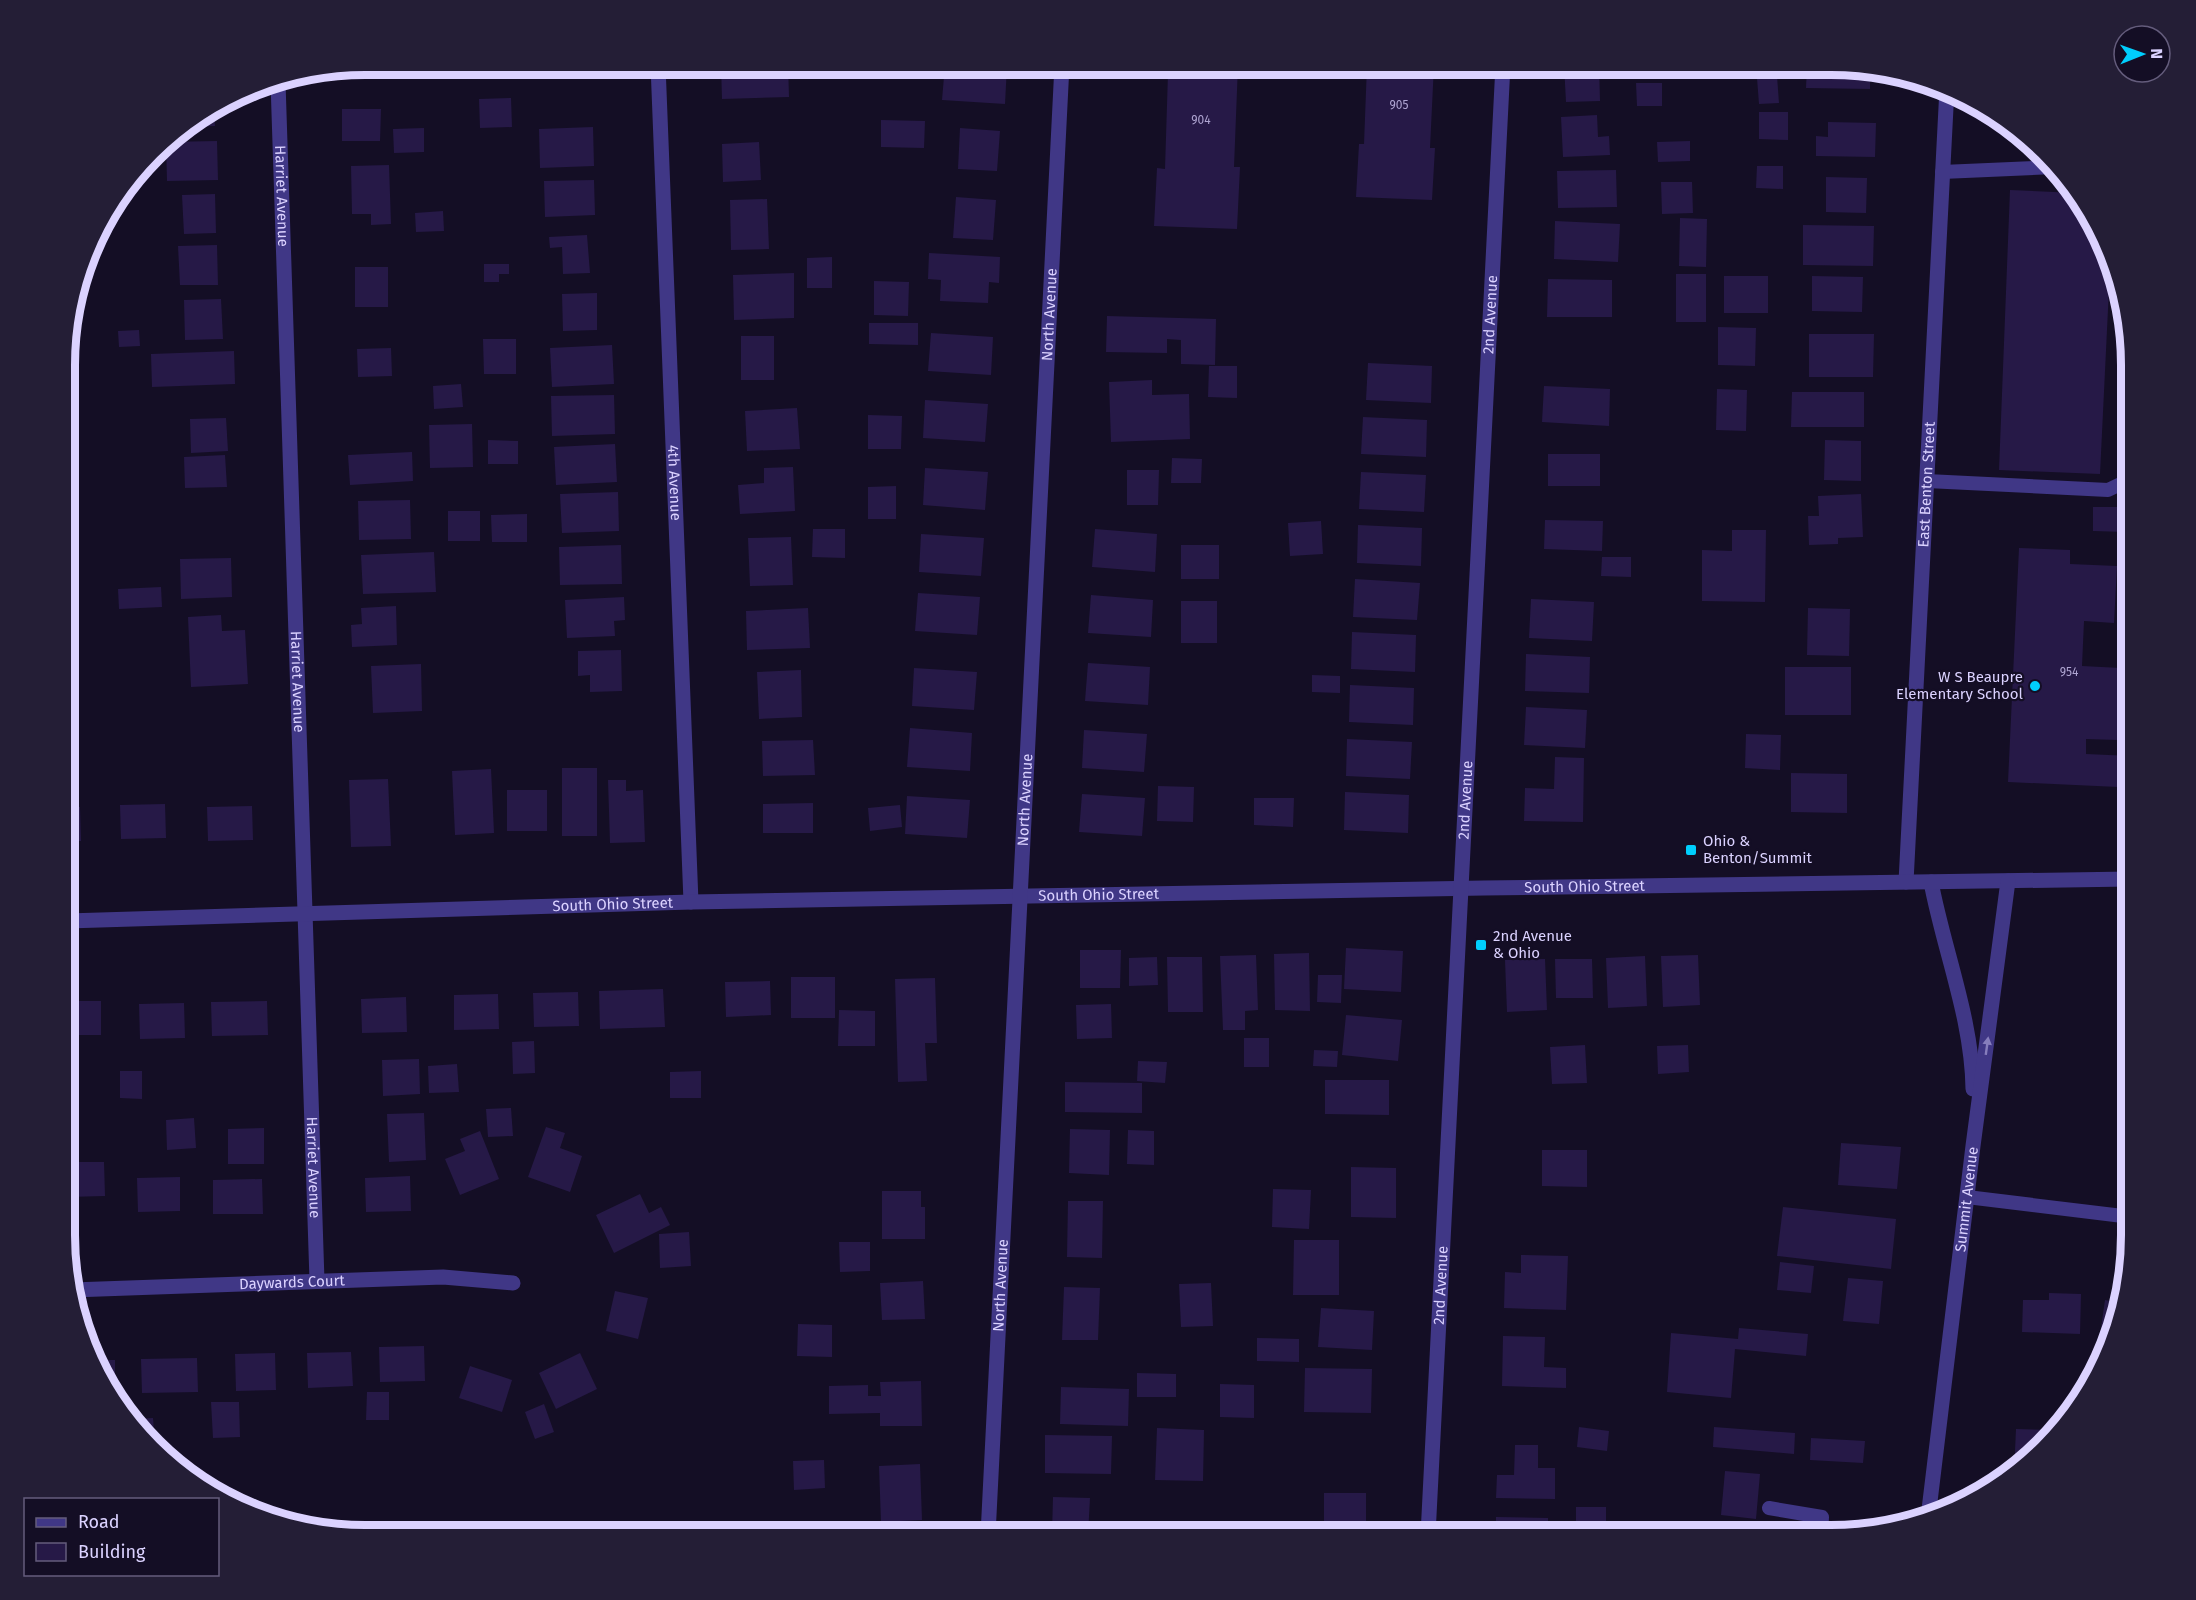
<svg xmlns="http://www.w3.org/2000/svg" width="2196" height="1600" viewBox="0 0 2196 1600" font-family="'Fira Sans',sans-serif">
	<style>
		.building { fill: #261947 }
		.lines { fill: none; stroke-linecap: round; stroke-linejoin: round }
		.service { stroke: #403786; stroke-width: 14 }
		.minor { stroke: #403786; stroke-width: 15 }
		.oneway { fill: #867dbc }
		.poi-dot { fill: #00cefd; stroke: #140e25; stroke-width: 2 }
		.labels { text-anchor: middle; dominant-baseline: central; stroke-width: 4.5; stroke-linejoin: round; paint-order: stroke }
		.number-label { font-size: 12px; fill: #aea4d1 }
		.street-label { font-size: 15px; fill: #dbd2ff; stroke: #140e25 }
		.poi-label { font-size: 15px; fill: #dbd2ff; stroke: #140e25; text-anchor: start }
		.rim { fill: none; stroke: #dbd2ff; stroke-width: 8 }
	</style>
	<rect width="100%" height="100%" fill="#140e25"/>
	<!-- building -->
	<g class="building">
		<path d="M721,65h67l1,32 -67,2z"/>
		<path d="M945,65l62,1 -2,38 -63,-4z"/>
		<path d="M1135,65h103l-4,102h6l-3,62 -83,-3 3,-58 8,1 3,-96 -33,-1z"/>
		<path d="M1367,65h67l-4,83h5l-3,52 -76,-3 3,-53h5z"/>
		<path d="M1564,65h35l1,36 -34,1z"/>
		<path d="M1807,65h43l20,5v19l-64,-1z"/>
		<path d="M1777,76l2,27 -20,1 -2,-26z"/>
		<path d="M1636,83h26v23h-25z"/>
		<path d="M511,98l1,29 -32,1 -1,-29z"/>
		<path d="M342,109h39l-1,32h-38z"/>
		<path d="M214,110l1,16 -28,1z"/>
		<path d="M1759,112h29v28l-29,-1z"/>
		<path d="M1597,115l1,22 11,-1 1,19 -47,2 -2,-40z"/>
		<path d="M881,120l44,1 -1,27 -43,-1z"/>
		<path d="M1828,122l48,1 -1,34 -59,-1v-20l12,1z"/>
		<path d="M593,127l1,39 -54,2 -1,-39z"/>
		<path d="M424,128v24l-30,1 -1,-24z"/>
		<path d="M960,128l40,3 -3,40 -39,-2z"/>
		<path d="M217,141l1,39 -51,1 -1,-39z"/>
		<path d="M1690,141v20l-32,1 -1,-20z"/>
		<path d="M759,142l2,38 -38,2 -1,-38z"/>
		<path d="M389,165l2,59 -20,1v-11h-19l-1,-48z"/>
		<path d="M1757,166h26v23l-27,-1z"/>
		<path d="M1616,170l1,37 -59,1 -1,-37z"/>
		<path d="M1826,177l41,1 -1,35 -40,-1z"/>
		<path d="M594,180l1,35 -50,2 -1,-36z"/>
		<path d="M1661,182h31l1,31 -31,1z"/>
		<path d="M2010,190l66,3 24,39 10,36 -10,206 -101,-4z"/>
		<path d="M215,194l1,39 -32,1 -2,-39z"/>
		<path d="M956,197l40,3 -3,40 -40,-2z"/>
		<path d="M767,199l2,50 -38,1 -1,-50z"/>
		<path d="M443,211l1,20 -28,1 -1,-19z"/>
		<path d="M1680,218l27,1 -1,48 -27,-1z"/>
		<path d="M1555,221l65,3 -2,38 -64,-3z"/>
		<path d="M1803,225l71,1 -1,40 -70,-1z"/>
		<path d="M587,235l3,38 -27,1 -1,-27 -12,1 -1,-11z"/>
		<path d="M217,245l1,40h-38l-2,-39z"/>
		<path d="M929,253l71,4 -1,26 -10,-1 -1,21 -48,-2 1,-21 -13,-1z"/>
		<path d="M832,257v31h-25v-30z"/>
		<path d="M484,264h25v10h-10v8h-15z"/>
		<rect x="355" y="267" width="33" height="40"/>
		<path d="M794,273v45l-60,2 -1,-45z"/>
		<rect x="1676" y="274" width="30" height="48"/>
		<rect x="1724" y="276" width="44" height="37"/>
		<path d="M1812,276l51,1 -1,35 -50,-1z"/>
		<path d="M1548,279l64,1v37h-65z"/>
		<path d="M874,281l35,1 -1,34 -34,-1z"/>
		<path d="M597,293v37l-34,1 -1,-37z"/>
		<path d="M221,299l2,40 -38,1 -1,-40z"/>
		<path d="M1107,316l109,3 -1,46 -34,-1v-24l-14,-1v14l-61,-1z"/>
		<path d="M869,323h49v22l-49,-1z"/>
		<path d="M1718,327l38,1 -1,38 -37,-1z"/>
		<path d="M139,330l1,16 -21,1 -1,-16z"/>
		<path d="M931,333l62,4 -2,38 -63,-4z"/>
		<path d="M1809,334h65l-1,43h-64z"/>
		<rect x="741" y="336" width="33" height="44"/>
		<path d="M483,339h33v35h-32z"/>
		<path d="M612,345l2,39 -62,3 -2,-39z"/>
		<path d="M391,348l1,28 -34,1 -1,-28z"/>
		<path d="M234,351l1,33 -83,3 -1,-33z"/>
		<path d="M1368,363l64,3 -1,37 -65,-3z"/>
		<path d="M1209,366h28v32l-29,-1z"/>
		<path d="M1152,380v15l37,-1 1,45 -79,3 -2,-60z"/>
		<path d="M461,384l2,23 -29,2 -1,-23z"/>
		<path d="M1544,386l66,3 -1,37 -67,-4z"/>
		<path d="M1717,389l30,1 -1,41 -30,-1z"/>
		<path d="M1792,392h72v35h-73z"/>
		<path d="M614,395l1,39 -63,2 -1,-40z"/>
		<path d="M925,400l63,4 -3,38 -62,-4z"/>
		<path d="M797,408l3,41 -53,2 -2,-40z"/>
		<path d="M868,415l34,1 -1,33h-33z"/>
		<path d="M1363,417l64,3 -1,37 -65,-3z"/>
		<path d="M226,418l2,33 -37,2 -1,-34z"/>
		<path d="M472,424l1,43 -43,1 -1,-43z"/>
		<path d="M488,440l30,1v23h-30z"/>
		<path d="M1825,440l36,1v40l-37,-1z"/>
		<path d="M615,444l2,38 -61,3 -2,-38z"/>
		<path d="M412,452l1,29 -63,4 -2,-30z"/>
		<rect x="1548" y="454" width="52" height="32"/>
		<path d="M225,455l2,32 -42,1 -1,-31z"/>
		<path d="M1172,458l30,1 -1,24h-30z"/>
		<path d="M793,467l2,44 -55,3 -2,-29 26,-2v-15z"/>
		<path d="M925,468l63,4 -3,38 -62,-5z"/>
		<path d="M1127,470h32l-1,35h-31z"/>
		<path d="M1361,472l65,3 -2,37 -65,-3z"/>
		<path d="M73,486l1,22h-7v-21z"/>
		<path d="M896,486v33h-28v-32z"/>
		<path d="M618,492l1,39 -57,2 -2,-39z"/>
		<path d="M1861,494l2,43 -25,1v6l-29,1 -1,-29h11l-1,-20z"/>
		<path d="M410,500l1,39 -52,1 -1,-39z"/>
		<path d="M2093,507h33v25l-33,-1z"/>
		<path d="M67,511h5l1,22h-6z"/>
		<rect x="448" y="511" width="32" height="30"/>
		<path d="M527,514v28h-35l-1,-27z"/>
		<path d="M1545,520l58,1 -1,30 -58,-2z"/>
		<path d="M1321,521l2,33 -33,2 -2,-33z"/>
		<path d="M1358,525l64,3 -1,38 -64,-3z"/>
		<path d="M813,529h32v29l-33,-1z"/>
		<path d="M1095,529l62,5 -2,38 -63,-5z"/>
		<path d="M1732,530h34l-1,72 -63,-1v-51l30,1z"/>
		<path d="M921,534l63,4 -3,38 -62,-4z"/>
		<path d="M791,537l2,48 -43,1 -2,-48z"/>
		<path d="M621,545l1,39 -62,1 -1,-38z"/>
		<rect x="1181" y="545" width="38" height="34"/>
		<path d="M2019,548l51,2v14l47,2 -3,57 -30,-2 -2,45 39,2 7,9h3v57h-6l-7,6 -32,-1v15l45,2v43l-13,-1v-11l-110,-5z"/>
		<path d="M434,552l2,40 -73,2 -2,-39z"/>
		<path d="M1602,557h29v20l-30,-1z"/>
		<path d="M231,558l1,39 -51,2 -1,-40z"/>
		<path d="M1355,579l65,4 -3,37 -64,-3z"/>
		<path d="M161,587l1,20 -43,2 -1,-20z"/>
		<path d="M918,593l62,4 -3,38 -62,-4z"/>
		<path d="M1091,595l62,5 -2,37 -63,-4z"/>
		<path d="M624,597l1,23 -11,1 1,15 -48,2 -2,-38z"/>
		<path d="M1531,599l63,3 -2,39 -63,-3z"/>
		<rect x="1181" y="601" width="36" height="42"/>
		<path d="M396,606l1,39 -45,2 -1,-22 11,-1 -1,-16z"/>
		<path d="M808,608l2,40 -63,2 -1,-39z"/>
		<path d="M1808,608l42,1 -1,47 -42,-1z"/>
		<path d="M221,615l1,16 23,-1 3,54 -57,3 -3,-70z"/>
		<path d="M1352,632l64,3 -1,37 -64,-3z"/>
		<path d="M621,650l1,41 -32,1v-17l-12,1v-25z"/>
		<path d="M1526,654l64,3 -1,36 -64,-2z"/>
		<path d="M1088,663l62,4 -2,38 -63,-4z"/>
		<path d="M421,664l1,47 -49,2 -2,-47z"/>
		<rect x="1785" y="667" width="66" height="48"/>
		<path d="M914,668l63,4 -3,38 -62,-4z"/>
		<path d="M801,670l1,47 -43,2 -2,-47z"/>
		<path d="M1312,675l28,1v17l-28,-1z"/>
		<path d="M1350,685l64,3 -1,37 -64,-3z"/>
		<path d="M1526,707l61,3 -2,38 -61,-3z"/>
		<path d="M910,728l62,5 -2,38 -63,-4z"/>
		<path d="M1084,730l63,4 -3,38 -62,-4z"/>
		<path d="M1746,734l35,1 -1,35 -35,-2z"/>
		<path d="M1347,739l65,3 -2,37 -64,-3z"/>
		<path d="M813,740l2,35 -52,1 -1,-35z"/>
		<path d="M1555,757l29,1 -1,64 -59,-1 1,-33 29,1z"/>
		<rect x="562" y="768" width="35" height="68"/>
		<path d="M491,769l3,64 -39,2 -3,-64z"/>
		<path d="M1791,773l56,1v39l-56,-1z"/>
		<path d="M388,779l3,67 -40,1 -2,-67z"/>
		<path d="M608,780h18v11l17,-1 2,52 -35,1z"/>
		<path d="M1158,786l36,1 -1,35 -36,-1z"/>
		<rect x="507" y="790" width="40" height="41"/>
		<path d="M1345,792l64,3 -1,38 -64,-3z"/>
		<path d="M1082,794l63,4 -3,38 -63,-4z"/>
		<path d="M907,796l63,4 -3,38 -62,-4z"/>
		<path d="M1254,798h40l-1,29 -39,-2z"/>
		<path d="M813,803v30h-50v-29z"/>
		<path d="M165,804l1,34 -45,1 -1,-34z"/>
		<path d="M900,805l2,22 -32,4 -2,-23z"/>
		<path d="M252,806l1,34 -45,1 -1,-34z"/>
		<path d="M67,807h13l1,34h-14z"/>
		<path d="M1346,948l57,3 -2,41 -57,-3z"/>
		<path d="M1080,950h41l-1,38h-40z"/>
		<path d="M1309,953l1,58 -35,-1 -1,-56z"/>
		<path d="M1256,955l2,55 -13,1v19h-22l-3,-74z"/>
		<path d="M1698,955l2,50 -37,2 -2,-51z"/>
		<path d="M1645,956l2,50 -39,2 -2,-50z"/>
		<path d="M1157,957l1,28 -29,1v-28z"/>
		<path d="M1167,957h35l1,55h-35z"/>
		<path d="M1545,959l2,51 -40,2 -2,-52z"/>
		<path d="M1555,959h37l1,39h-37z"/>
		<path d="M1318,975h24l-1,28 -24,-1z"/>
		<rect x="791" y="977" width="44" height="41"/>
		<path d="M935,978l2,65h-12l2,38 -29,1 -3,-103z"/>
		<path d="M770,981l1,34 -45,2 -1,-35z"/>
		<path d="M663,989l2,38 -65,2 -1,-38z"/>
		<path d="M578,992l1,34 -45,1 -1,-34z"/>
		<path d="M498,994l1,35 -45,1v-35z"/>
		<path d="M406,997l1,35 -45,1 -1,-34z"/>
		<rect x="67" y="1001" width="34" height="34"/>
		<path d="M267,1001l1,34 -56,1 -1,-34z"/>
		<path d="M184,1003l1,35 -45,1 -1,-35z"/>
		<path d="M1111,1004l1,34 -35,1 -1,-34z"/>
		<path d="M839,1010l36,1v35h-37z"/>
		<path d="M1346,1015l56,5 -4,41 -56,-6z"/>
		<rect x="1244" y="1038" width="25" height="29"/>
		<path d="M534,1041l1,32 -22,1 -1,-32z"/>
		<path d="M1585,1045l2,38 -35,1 -2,-37z"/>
		<path d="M1688,1045l1,27 -31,2 -1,-28z"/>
		<path d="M1314,1050l24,1 -1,16 -24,-1z"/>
		<path d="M419,1059l1,35 -37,2 -1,-36z"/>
		<path d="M1138,1061l29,1 -2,21 -28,-2z"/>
		<path d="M457,1064l2,28 -30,1 -1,-27z"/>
		<rect x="67" y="1069" width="11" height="35"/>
		<path d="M120,1071h22v28l-22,-1z"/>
		<path d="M701,1071v27h-31v-26z"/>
		<path d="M1325,1080h64v35l-64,-1z"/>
		<path d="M1065,1082l77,1v30l-77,-1z"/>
		<path d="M511,1108l2,28 -25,1 -2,-28z"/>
		<path d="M424,1113l2,47 -37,2 -2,-48z"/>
		<path d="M194,1118l2,30 -29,2 -1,-30z"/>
		<path d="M546,1127l19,6 -5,15 22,8 -12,36 -42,-15z"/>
		<path d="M264,1128v36h-36v-35z"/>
		<path d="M1070,1129l40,1 -1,45 -40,-2z"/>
		<path d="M1128,1130l26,1v34l-27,-1z"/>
		<path d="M480,1131l19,48 -39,16 -15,-36 20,-8 -5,-12z"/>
		<path d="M1841,1143l60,4 -4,42 -59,-4z"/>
		<path d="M1542,1150h45v37l-45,-1z"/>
		<path d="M67,1162h37l1,34 -38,1z"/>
		<path d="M1351,1167l45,1v50l-45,-1z"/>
		<path d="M410,1176l1,35 -45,1 -1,-34z"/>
		<path d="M180,1177v34l-42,1 -1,-34z"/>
		<path d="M262,1179l1,35h-50v-34z"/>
		<path d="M1273,1189l38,1 -2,39 -37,-2z"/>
		<path d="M882,1191h39v16h4v32h-43z"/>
		<path d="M640,1194l9,19 12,-6 9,18 -56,28 -18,-38z"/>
		<path d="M1068,1201h35l-1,57 -35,-1z"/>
		<path d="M1783,1207l113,12 -5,50 -114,-13z"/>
		<path d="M689,1232l2,34 -31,2 -1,-34z"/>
		<path d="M1294,1240h45v55h-46z"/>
		<path d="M839,1242h31v29l-30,1z"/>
		<path d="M1521,1255l47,1 -2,54 -62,-2 1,-36 16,1z"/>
		<path d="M1780,1262l34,4 -3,27 -34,-3z"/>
		<path d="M1848,1278l35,3 -4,43 -36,-3z"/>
		<path d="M923,1281l2,38 -43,1 -2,-37z"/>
		<path d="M1211,1283l2,43 -32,1 -2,-43z"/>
		<path d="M1064,1287l36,1 -2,52h-36z"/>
		<path d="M615,1291l33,7 -10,41 -32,-8z"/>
		<path d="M2049,1293l32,1 -1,40 -58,-2 1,-32h26z"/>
		<path d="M2105,1300l16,3 -6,29 -20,38z"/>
		<path d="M1321,1308l53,3 -2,39 -54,-3z"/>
		<path d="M798,1324l34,1v32l-35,-1z"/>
		<path d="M1739,1328l69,6 -2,22 -71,-7 -4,49 -64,-6 4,-59 67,6z"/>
		<path d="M1503,1336l42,1 -1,30 22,1v20l-64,-2z"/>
		<path d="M1257,1338l42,1v23l-42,-1z"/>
		<path d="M424,1346l1,35 -45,1 -1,-35z"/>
		<path d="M351,1352l2,34 -45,2 -1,-35z"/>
		<path d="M275,1353l1,37 -40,1 -1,-37z"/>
		<path d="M580,1353l17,36 -41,20 -17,-36z"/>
		<path d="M197,1358l1,34 -56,1 -1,-34z"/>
		<path d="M96,1360h19v34h-3l-7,-9z"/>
		<path d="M470,1366l42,14 -10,32 -43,-14z"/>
		<path d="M1305,1368l67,1 -1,44 -67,-1z"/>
		<path d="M1137,1373l39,1v23h-39z"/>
		<path d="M921,1381l1,45h-42v-13l-51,1v-28l39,-1v11h13l-1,-14z"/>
		<path d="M1220,1384l34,1v33l-34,-1z"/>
		<path d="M1061,1387l68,2 -1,37 -68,-2z"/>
		<path d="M367,1392h22v28h-23z"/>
		<path d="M211,1402h28l1,35 -27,1z"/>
		<path d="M544,1404l10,28 -19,7 -10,-27z"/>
		<path d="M153,1418l1,13 -8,1 -12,-13z"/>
		<path d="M1579,1427l30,4 -2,20 -30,-4z"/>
		<path d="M1714,1427l81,6 -1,21 -81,-7z"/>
		<path d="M1157,1428l47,2 -1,51 -48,-1z"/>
		<path d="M2016,1429l41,1 -43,43z"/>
		<path d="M1045,1435l67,1 -1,38 -66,-1z"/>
		<path d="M1811,1438l54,3 -2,22 -53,-3z"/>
		<path d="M1515,1445h23v23h17v31l-59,-1 1,-23h17z"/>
		<path d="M824,1460l1,28 -31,2 -1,-29z"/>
		<path d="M920,1464l2,56 -41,2 -2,-56z"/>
		<path d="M1725,1471l35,3 -4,45 -35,-4z"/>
		<rect x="1324" y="1493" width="42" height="38"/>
		<path d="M1053,1497l37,1 -2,37 -36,-1z"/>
		<rect x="1576" y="1507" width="30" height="28"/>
		<path d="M1496,1517l52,1v17h-52z"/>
		<path d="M423,1525l1,10h-78l-14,-3z"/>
		<path d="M1709,1526l48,2 -1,7h-47z"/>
	</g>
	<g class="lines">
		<!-- service -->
		<g class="service">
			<path d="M1942,172l112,-5"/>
			<path d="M1927,481l181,9 23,-11"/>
			<path d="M1967,1197l164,20"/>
			<path d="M1769,1508l53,9 -1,18"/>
		</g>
		<!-- minor -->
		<g class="minor">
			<path id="s1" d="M658,65l33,837"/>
			<path id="s2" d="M278,82l39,1199"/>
			<path id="s3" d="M1906,882l41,-794"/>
			<path d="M1931,882c13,69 41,136 42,207"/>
			<path id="s4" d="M67,921l624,-19 793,-14 647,-9"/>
			<path id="s5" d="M72,1290l371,-13 70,6"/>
			<path id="s6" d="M1928,1518l45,-372 35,-265"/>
			<path id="s7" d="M988,1535l74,-1470"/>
			<path id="s8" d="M1428,1535l75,-1470"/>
		</g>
	</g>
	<!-- one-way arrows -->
	<defs><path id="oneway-solid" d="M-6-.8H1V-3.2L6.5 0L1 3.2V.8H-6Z" transform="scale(1.5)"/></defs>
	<use class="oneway" href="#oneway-solid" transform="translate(1987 1046) rotate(-82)"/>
	<!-- markers -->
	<g class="poi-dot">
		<circle cx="2035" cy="686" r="6"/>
		<rect x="1685" y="844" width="12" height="12" rx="3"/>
		<rect x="1475" y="939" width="12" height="12" rx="3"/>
	</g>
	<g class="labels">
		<!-- number labels -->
		<g class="number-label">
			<text x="1399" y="105">905</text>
			<text x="1201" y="120">904</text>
			<text x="2069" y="672">954</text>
		</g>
		<!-- street labels -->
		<g class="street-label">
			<text stroke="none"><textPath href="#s2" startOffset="114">Harriet Avenue</textPath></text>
			<text stroke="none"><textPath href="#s7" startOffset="1222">North Avenue</textPath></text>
			<text stroke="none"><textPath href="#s8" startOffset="1222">2nd Avenue</textPath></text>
			<text stroke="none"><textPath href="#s1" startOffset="418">4th Avenue</textPath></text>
			<text stroke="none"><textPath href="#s3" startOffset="398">East Benton Street</textPath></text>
			<text stroke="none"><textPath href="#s2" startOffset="600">Harriet Avenue</textPath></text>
			<text stroke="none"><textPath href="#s7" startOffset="736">North Avenue</textPath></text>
			<text stroke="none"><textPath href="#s8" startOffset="736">2nd Avenue</textPath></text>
			<text stroke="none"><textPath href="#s4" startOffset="1518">South Ohio Street</textPath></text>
			<text stroke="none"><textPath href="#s4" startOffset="1032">South Ohio Street</textPath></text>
			<text stroke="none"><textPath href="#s4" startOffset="546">South Ohio Street</textPath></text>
			<text stroke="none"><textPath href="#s2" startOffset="1086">Harriet Avenue</textPath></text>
			<text stroke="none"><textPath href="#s6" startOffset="321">Summit Avenue</textPath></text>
			<text stroke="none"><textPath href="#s5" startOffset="220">Daywards Court</textPath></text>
			<text stroke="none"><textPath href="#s7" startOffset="250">North Avenue</textPath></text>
			<text stroke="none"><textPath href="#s8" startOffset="250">2nd Avenue</textPath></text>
		</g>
		<!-- poi labels -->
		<g class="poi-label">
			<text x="2023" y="677" text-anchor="end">W S Beaupre<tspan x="2023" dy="17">Elementary School</tspan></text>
			<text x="1703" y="841">Ohio &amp;<tspan x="1703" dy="17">Benton/Summit</tspan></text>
			<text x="1493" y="936">2nd Avenue<tspan x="1493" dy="17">&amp; Ohio</tspan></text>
		</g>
	</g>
	<!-- crop -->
	<path d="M0 0H2196V1600H0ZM365 75H1831A290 290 0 0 1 2121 365V1235A290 290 0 0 1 1831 1525H365A290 290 0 0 1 75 1235V365A290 290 0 0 1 365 75Z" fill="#241e36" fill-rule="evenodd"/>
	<path class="rim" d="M365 75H1831A290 290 0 0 1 2121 365V1235A290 290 0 0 1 1831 1525H365A290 290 0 0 1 75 1235V365A290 290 0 0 1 365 75Z"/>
	<!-- legend -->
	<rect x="24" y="1498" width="195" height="78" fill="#140e25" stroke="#645c7c" stroke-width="1.5"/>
	<rect x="36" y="1518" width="30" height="9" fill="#403786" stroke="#645c7c" stroke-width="1.5"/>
	<text x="78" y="1528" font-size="18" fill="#dbd2ff">Road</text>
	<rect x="36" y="1543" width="30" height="18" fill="#261947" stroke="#645c7c" stroke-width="1.5"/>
	<text x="78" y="1558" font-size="18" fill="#dbd2ff">Building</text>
	<!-- north arrow -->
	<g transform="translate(2142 54) rotate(89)"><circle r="28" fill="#140e25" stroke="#645c7c" stroke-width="1.5"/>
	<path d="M0-4.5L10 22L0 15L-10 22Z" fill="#00cefd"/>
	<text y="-9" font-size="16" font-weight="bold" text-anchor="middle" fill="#dbd2ff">N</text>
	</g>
</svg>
